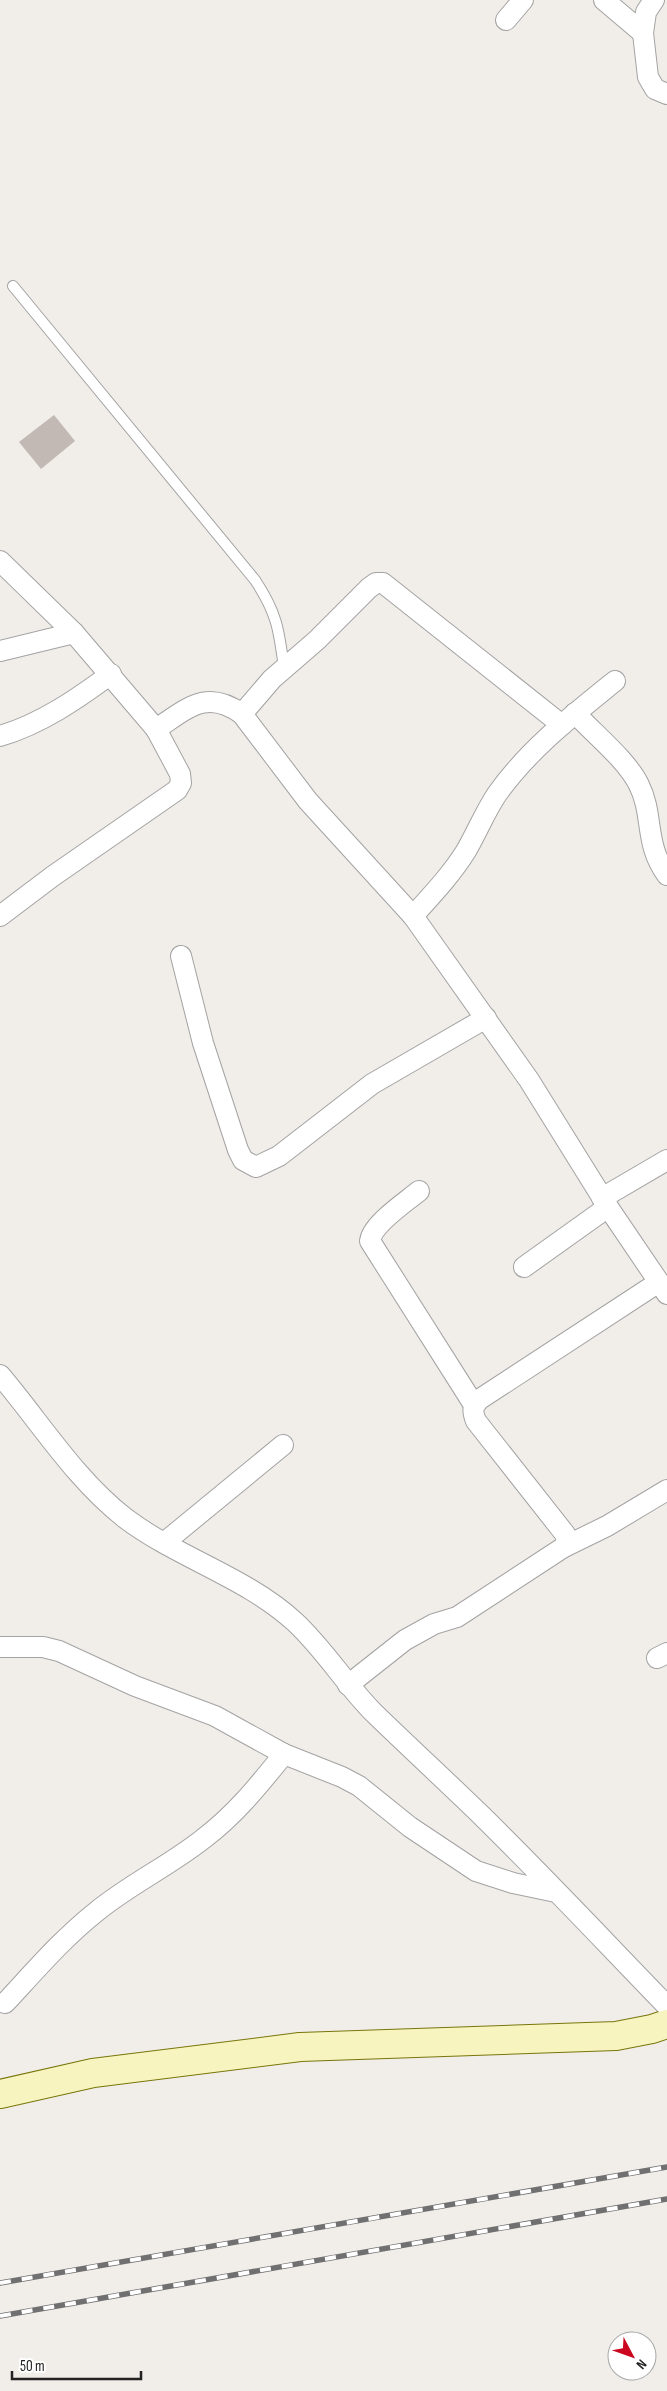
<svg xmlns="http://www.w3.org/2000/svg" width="667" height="2391" viewBox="0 0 667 2391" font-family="'Sofia Sans Condensed',sans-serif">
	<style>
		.building { fill: #c2b9b5 }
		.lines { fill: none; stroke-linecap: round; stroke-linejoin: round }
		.service-casing { stroke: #a3a3a3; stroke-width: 12 }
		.minor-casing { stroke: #a3a3a3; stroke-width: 22 }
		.secondary-casing { stroke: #78760a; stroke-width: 30 }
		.service { stroke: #fff; stroke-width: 10 }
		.minor { stroke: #fff; stroke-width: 20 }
		.secondary { stroke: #f8f4c0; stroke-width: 28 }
		.rail-casing { stroke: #707070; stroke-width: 5.5 }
		.rail { stroke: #fff; stroke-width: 4; stroke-dasharray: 11; stroke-linecap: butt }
	</style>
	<rect width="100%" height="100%" fill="#f1ede9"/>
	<!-- building -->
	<path class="building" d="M54,415l21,26 -34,28 -22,-27z"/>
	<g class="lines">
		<defs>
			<path id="service" d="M13,286l242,294c22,33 24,50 29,88"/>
			<g id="minor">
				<path d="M604,0l39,33"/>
				<path d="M654,0l-8,12 -3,21 5,44 7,12 12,5"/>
				<path d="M506,20l17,-20"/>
				<path d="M0,561l74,72 82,96c31,-20 50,-41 86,-15l66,87 105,115 116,164 79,127 59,87"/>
				<path d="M0,651l74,-18"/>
				<path d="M575,713c19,21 52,47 64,72 15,30 5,59 28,90"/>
				<path d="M242,714l30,-35 45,-39 52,-52 7,-5h7l179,142"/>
				<path d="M0,736c41,-12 77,-37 111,-62"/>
				<path d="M0,916l53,-40 124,-86 4,-7 -1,-9 -24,-45"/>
				<path d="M413,916c19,-21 38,-41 53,-65 11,-19 19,-39 31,-57 32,-45 76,-79 118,-113"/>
				<path d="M181,956l22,87 35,107 5,10 13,7 23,-11 93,-72 114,-66"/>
				<path d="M419,1191c-13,11 -47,33 -49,50l104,164"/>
				<path d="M602,1198l65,-38"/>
				<path d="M524,1267l84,-60"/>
				<path d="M0,1375c40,47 75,104 125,143 53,40 121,59 170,104 30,28 51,63 79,91 36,35 72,68 108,103 63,62 123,126 185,190"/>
				<path d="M165,1542l118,-97"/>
				<path d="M564,1547l43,-21 60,-36"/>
				<path d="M0,1647h43l16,4 76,35 80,30 69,38 58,23 17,9 51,41 66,44 37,12 43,9"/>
				<path d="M657,1658l10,-5"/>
				<path d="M348,1685l57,-45 29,-16 23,-7 107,-70 3,-7 -2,-6 -89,-113c-4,-10 -4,-14 4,-22l179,-117"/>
				<path d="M5,2003c29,-31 57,-64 91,-91 34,-28 73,-46 107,-73 32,-24 56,-54 81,-85"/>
			</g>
			<path id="secondary" d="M0,2094l93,-21 207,-26 316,-11 36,-7 15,-5"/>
		</defs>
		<!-- service casing -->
		<use href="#service" class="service-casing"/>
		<!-- minor casing -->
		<use href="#minor" class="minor-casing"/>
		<!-- secondary casing -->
		<use href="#secondary" class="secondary-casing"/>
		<!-- service -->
		<use href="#service" class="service"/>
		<!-- minor -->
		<use href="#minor" class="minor"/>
		<!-- secondary -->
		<use href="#secondary" class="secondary"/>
		<defs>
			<g id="rail">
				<path d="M0,2283l667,-116"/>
				<path d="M0,2316l667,-117"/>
			</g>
		</defs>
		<!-- rail casing -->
		<use href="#rail" class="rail-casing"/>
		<!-- rail -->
		<use href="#rail" class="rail"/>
	</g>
	<!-- north arrow -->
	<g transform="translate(632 2356) rotate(131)"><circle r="24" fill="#ffffff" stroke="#a7a7a7"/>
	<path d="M0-4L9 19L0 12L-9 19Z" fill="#cb081f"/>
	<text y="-8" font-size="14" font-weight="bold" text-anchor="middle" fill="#222222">N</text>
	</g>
	<!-- scale -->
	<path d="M12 2371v8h129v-8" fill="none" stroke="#222222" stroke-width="2.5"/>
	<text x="20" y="2371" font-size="15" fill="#222222" stroke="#ffffff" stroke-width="4" paint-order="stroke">50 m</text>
</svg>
